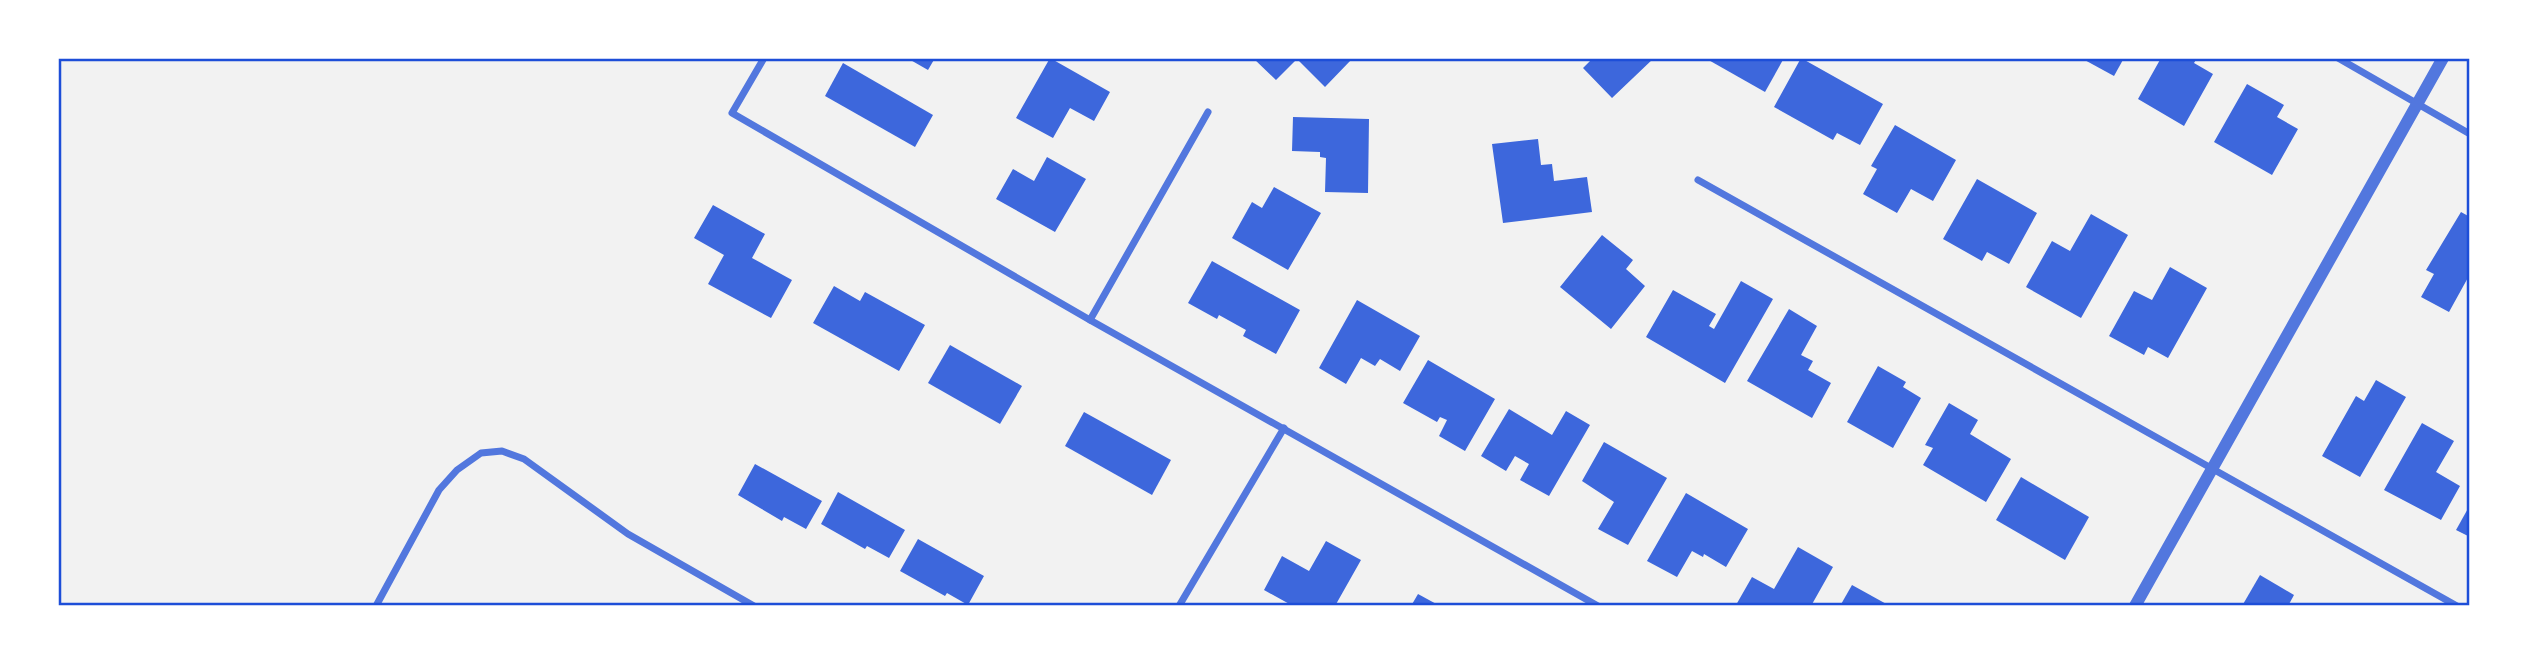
<svg xmlns="http://www.w3.org/2000/svg" width="2528" height="664" viewBox="0 0 2528 664" font-family="Lato,sans-serif">
	<style>
		.building { fill: #3d67dc }
		.lines { fill: none; stroke-linecap: round; stroke-linejoin: round }
		.minor { stroke: #5277de; stroke-width: 7 }
		.tertiary { stroke: #5277de; stroke-width: 12 }
		.neatline { fill: none; stroke: #1d4ed8; stroke-width: 2.5 }
	</style>
	<rect width="100%" height="100%" fill="#f2f2f2"/>
	<!-- building -->
	<g class="building">
		<path d="M907,58h28l-7,12z"/>
		<path d="M1050,58l60,34 -16,29 -24,-13 -17,30 -37,-20z"/>
		<path d="M1253,58h96l2,2 -26,27 -28,-28 -21,21z"/>
		<path d="M1587,58h67l-42,40 -29,-30 7,-7z"/>
		<path d="M1705,58h79l-19,34z"/>
		<path d="M1801,58l82,46 -23,41 -23,-12 -4,7 -59,-33z"/>
		<path d="M2081,58h43l-10,18z"/>
		<path d="M2161,58h36l-3,5 19,11 -29,52 -46,-27z"/>
		<path d="M843,63l90,52 -18,32 -90,-51z"/>
		<path d="M2247,84l37,21 -7,12 21,12 -26,46 -58,-33z"/>
		<path d="M1293,117l76,2 -1,74 -43,-1 1,-34 -6,-1v-5l-28,-1z"/>
		<path d="M1895,125l61,35 -23,41 -22,-12 -14,24 -34,-19 14,-25 -6,-3z"/>
		<path d="M1538,139l3,26 11,-1 2,17 33,-4 5,35 -89,11 -11,-79z"/>
		<path d="M1047,157l39,22 -31,53 -59,-33 17,-30 21,12z"/>
		<path d="M1977,179l60,34 -28,51 -22,-12 -5,9 -39,-22z"/>
		<path d="M1274,187l47,26 -33,57 -56,-32 20,-36 10,6z"/>
		<path d="M713,205l52,29 -13,24 40,22 -21,38 -63,-34 16,-29 -30,-17z"/>
		<path d="M2461,212l9,5v57l-21,38 -28,-15 13,-23 -8,-4z"/>
		<path d="M2091,214l37,21 -47,83 -55,-31 26,-46 18,10z"/>
		<path d="M1602,235l31,25 -7,9 19,17 -34,43 -51,-42z"/>
		<path d="M1212,261l88,49 -24,44 -33,-18 3,-6 -27,-15 -2,4 -29,-16z"/>
		<path d="M2170,267l37,21 -39,70 -20,-11 -4,8 -35,-19 25,-45 18,9z"/>
		<path d="M1741,281l32,18 -48,84 -79,-46 27,-47 43,24 -7,12 5,3z"/>
		<path d="M834,286l26,15 5,-9 60,33 -26,46 -86,-48z"/>
		<path d="M1357,300l63,36 -20,35 -20,-12 -5,7 -14,-8 -15,26 -27,-16z"/>
		<path d="M1789,309l28,17 -16,29 12,6 -5,9 23,13 -19,35 -65,-37z"/>
		<path d="M950,345l72,41 -22,38 -72,-41z"/>
		<path d="M1428,360l67,39 -30,52 -26,-15 8,-16 -7,-3 -3,5 -34,-19z"/>
		<path d="M1878,366l28,16 -3,5 18,11 -28,50 -46,-26z"/>
		<path d="M2376,380l30,17 -46,80 -38,-21 34,-60 8,5z"/>
		<path d="M1949,403l29,17 -8,14 41,25 -25,43 -63,-37 10,-17 -8,-3z"/>
		<path d="M1509,409l43,26 14,-24 24,14 -41,71 -29,-16 9,-16 -14,-8 -9,15 -25,-15z"/>
		<path d="M1084,412l87,48 -19,35 -87,-49z"/>
		<path d="M2422,423l32,18 -18,31 24,14 -19,34 -57,-30z"/>
		<path d="M1604,442l63,36 -39,67 -30,-16 16,-27 -32,-21z"/>
		<path d="M755,464l67,37 -16,28 -22,-12 -2,4 -44,-26z"/>
		<path d="M2021,477l68,40 -24,43 -69,-40z"/>
		<path d="M838,492l67,38 -16,28 -22,-12 -2,3 -44,-25z"/>
		<path d="M1686,493l62,36 -22,38 -22,-13 -1,3 -11,-6 -15,26 -30,-16z"/>
		<path d="M2470,505v32l-14,-7z"/>
		<path d="M918,539l66,37 -16,29 -21,-12 -2,3 -45,-25z"/>
		<path d="M1326,541l35,19 -26,46h-42l-29,-16 18,-34 27,15z"/>
		<path d="M1798,547l35,20 -22,39 -75,-1 16,-28 22,12z"/>
		<path d="M2260,575l34,20 -6,11h-46z"/>
		<path d="M1852,585l38,21h-50z"/>
		<path d="M1418,594l22,12h-29z"/>
	</g>
	<g class="lines">
		<!-- minor -->
		<g class="minor">
			<path d="M764,58l-32,55 358,207 508,286"/>
			<path d="M2338,58l132,76"/>
			<path d="M1698,180l759,426"/>
			<path d="M1090,320l118,-208"/>
			<path d="M376,606l63,-116 18,-20 24,-17 21,-2 22,8 104,75 126,72"/>
			<path d="M1179,606l105,-178"/>
		</g>
		<!-- tertiary -->
		<path class="tertiary" d="M2135,606l308,-548"/>
	</g>
	<!-- border -->
	<rect width="2528" height="664" fill="none" stroke="#ffffff" stroke-width="119"/>
	<rect x="60" y="60" width="2408" height="544" class="neatline"/>
</svg>
